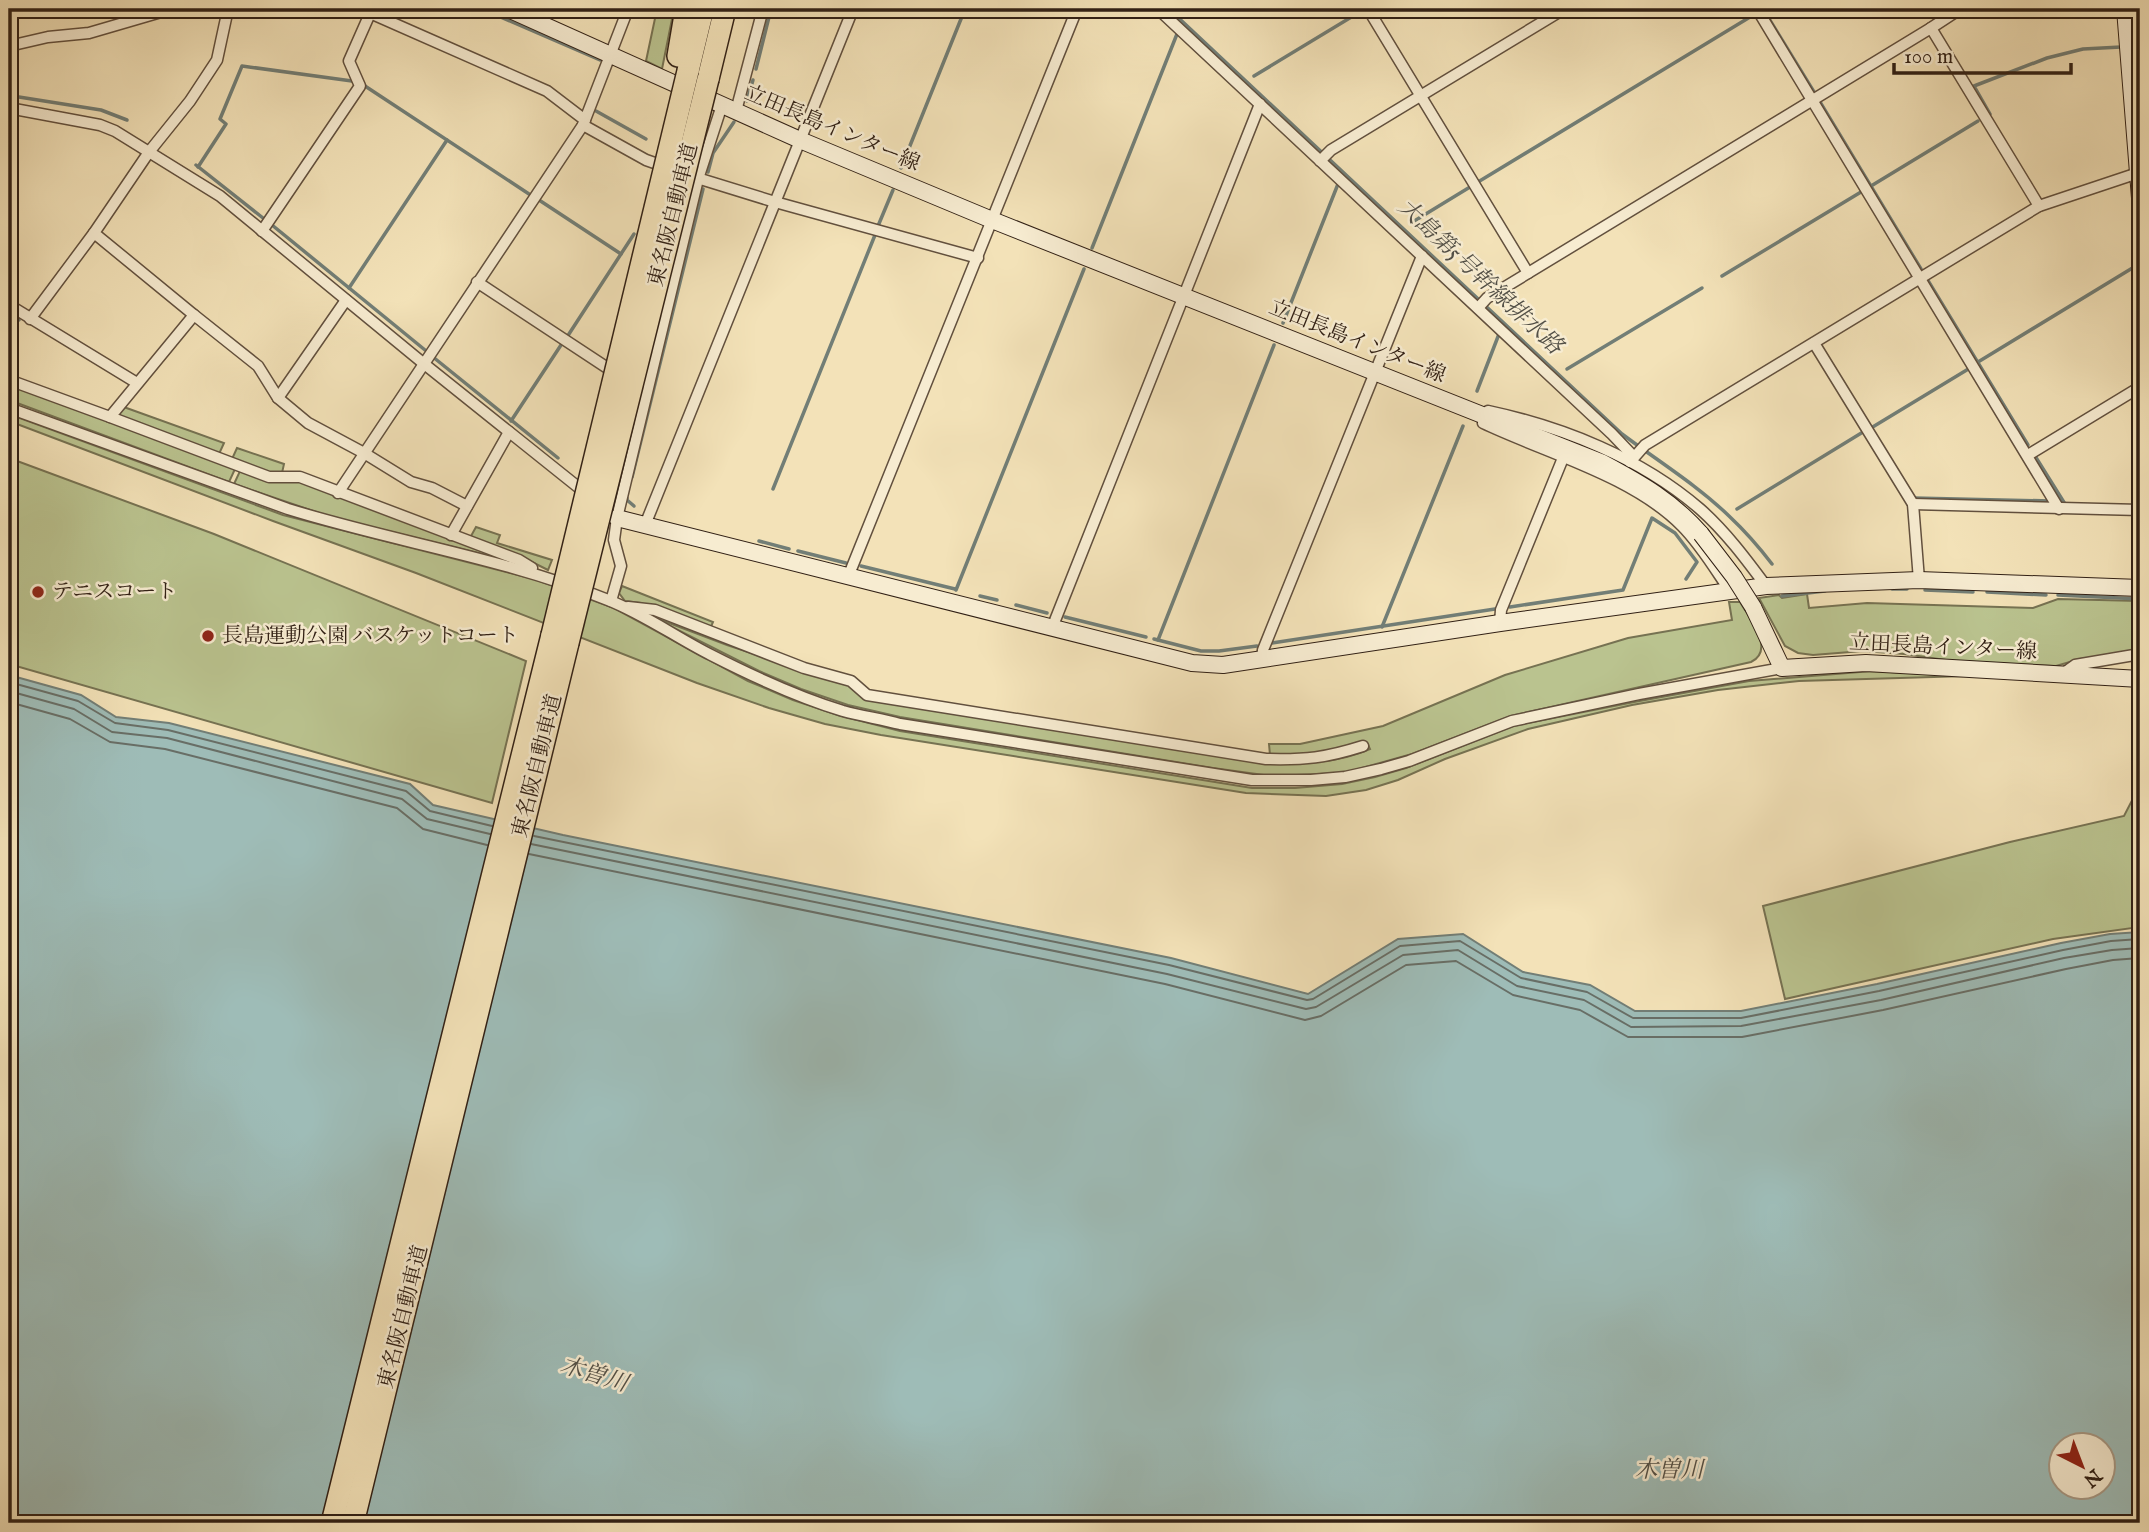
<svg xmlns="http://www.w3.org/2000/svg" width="2149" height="1532" viewBox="0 0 2149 1532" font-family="'IM FELL English','Noto Serif JP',serif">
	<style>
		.green { fill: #bac38f; stroke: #767252; stroke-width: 2 }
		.water { fill: #9ebcb7; stroke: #727e76; stroke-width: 2; fill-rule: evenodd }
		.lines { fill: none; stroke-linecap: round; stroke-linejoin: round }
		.shore { stroke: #686e66; stroke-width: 2 }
		.stream { stroke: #727e76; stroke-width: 3.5 }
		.street-casing { stroke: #62503e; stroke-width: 13 }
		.secondary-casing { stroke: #312015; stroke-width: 18 }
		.highway-casing { stroke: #312015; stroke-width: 24 }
		.street { stroke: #f7ecd1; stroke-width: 10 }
		.secondary { stroke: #f7ecd1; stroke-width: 16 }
		.highway { stroke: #f3e2b8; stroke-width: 21 }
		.secondary-bridge-casing { stroke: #312015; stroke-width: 18; stroke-linecap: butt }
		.highway-bridge-casing { stroke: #312015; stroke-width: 24; stroke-linecap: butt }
		.secondary-bridge { stroke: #f7ecd1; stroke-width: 16 }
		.highway-bridge { stroke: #f3e2b8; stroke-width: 21 }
		.poi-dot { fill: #8f2418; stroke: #f7ecd1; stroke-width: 2.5 }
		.labels { text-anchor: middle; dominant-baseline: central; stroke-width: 5; stroke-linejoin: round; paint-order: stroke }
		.street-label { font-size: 21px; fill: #312015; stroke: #f7ecd1 }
		.poi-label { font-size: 21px; fill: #312015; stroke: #f7ecd1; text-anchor: start }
		.water-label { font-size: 23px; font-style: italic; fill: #524f46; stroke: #f7ecd1 }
	</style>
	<rect width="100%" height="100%" fill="#f3e2b8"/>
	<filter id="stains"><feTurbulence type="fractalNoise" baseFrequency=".00286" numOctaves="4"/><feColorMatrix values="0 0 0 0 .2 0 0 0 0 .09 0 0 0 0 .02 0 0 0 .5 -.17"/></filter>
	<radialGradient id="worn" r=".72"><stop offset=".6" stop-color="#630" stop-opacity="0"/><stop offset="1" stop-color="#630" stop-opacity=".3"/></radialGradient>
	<!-- green -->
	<g class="green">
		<path d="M657,9h17l-12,60 -16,-8z"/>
		<path d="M9,383l226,86 -6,13 -220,-82z"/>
		<path d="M121,406l103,37 -5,11 -100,-37 -2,-5z"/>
		<path d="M9,414l274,101 251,64 80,29 134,73 45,19 45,15 62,16 352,57h43l47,-4 33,-7 31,-9 107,-42 121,-24 115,-21 123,-10 95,5 -168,5 -81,9 -86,15 -104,24 -83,30 -47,21 -32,10 -40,6 -80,-3 -365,-58 -56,-11 -56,-16 -72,-25 -281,-110 -143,-52 -264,-100z"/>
		<path d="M237,448l47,16 -2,9 -17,-1 -33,-13z"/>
		<path d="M9,458l205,76 312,127 -34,142 -483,-139z"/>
		<path d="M240,471l58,10 208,79 -175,-43 -97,-33z"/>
		<path d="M476,527l24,8 -3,8 55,17 -4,10 -28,-14 -47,-18 -2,-2z"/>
		<path d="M622,586l91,36 -3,7 -69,-26 -16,-2 -6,-8z"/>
		<path d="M1807,594l2,14 58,-5 166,5 25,-9 82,2v50l-60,8 -24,7 -96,-4 -56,-8 -41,-3 -50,4 -15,-2 -13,-7 -26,-48 20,-3 3,3z"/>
		<path d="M1729,602h11c9,16 36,48 11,60l-240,54 -99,38 -68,19 -73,3 -58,-8 -313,-51 -52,-12 -47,-16 -42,-18 -111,-56 79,30 121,40 18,14 402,65c34,0 70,-1 102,-15l-3,-6 -37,10 -60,2 -1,-11h31l83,-18 122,-51 123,-37 104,-18z"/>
		<path d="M2140,785v142l-87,12 -268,60 -22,-93 247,-64 114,-26z"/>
	</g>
	<!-- water -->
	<path class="water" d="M9,675l72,20 35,22 53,6 241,61 23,21 130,30 608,123 137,36 90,-55 65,-5 60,38 67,13 45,26h106l136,-27 184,-41 49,-9 30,-2v591h-2131zM2062,1444h42v42h-42z"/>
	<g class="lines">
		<!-- shore -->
		<g class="shore">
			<path d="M9,682l69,19 37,22 53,7 238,61 24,20 62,15"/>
			<path d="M9,691l65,18 38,23 55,6 235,61 25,20 63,15"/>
			<path d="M9,702l61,17 40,23 55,7 232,59 26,21 64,16"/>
			<path d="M534,836l635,129 138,35 6,-1 87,-53 60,-5 61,37 66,14 46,26h108l138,-27 184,-41 48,-9 29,-2"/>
			<path d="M531,844l636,130 139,35 10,-2 87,-52 55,-5 59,36 67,14 47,27 110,-1 140,-26 183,-42 48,-8 28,-2"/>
			<path d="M529,854l636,130 140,36 16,-4 85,-51 50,-4 57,34 67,15 48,27h114l141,-27 183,-41 47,-9 27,-2"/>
		</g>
		<!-- stream -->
		<g class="stream">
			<path d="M1169,9l453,425c36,27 75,51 107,82 16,15 30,31 43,48"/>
			<path d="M1763,9l51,83"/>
			<path d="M2135,9l4,55"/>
			<path d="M489,12l111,48"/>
			<path d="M756,69l15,-60"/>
			<path d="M1254,76l109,-66"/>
			<path d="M365,86l164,108"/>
			<path d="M19,97l82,13 26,10"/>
			<path d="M747,101l6,-21"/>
			<path d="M1820,102l101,167"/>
			<path d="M596,111l50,28"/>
			<path d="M1990,114l-16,-28 73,-28 36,-9 38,-2"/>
			<path d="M196,165l67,53"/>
			<path d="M198,167l28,-43 -6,-5 22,-53 110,15"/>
			<path d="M901,168l64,-159"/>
			<path d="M708,172l5,-19 21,-31"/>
			<path d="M1478,182l277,-168"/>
			<path d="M1871,186l107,-65"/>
			<path d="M539,200l82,54"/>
			<path d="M1411,223l59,-36"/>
			<path d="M272,225l153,125"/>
			<path d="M878,226l15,-36"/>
			<path d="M1092,248l85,-214"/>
			<path d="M1722,276l139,-84"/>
			<path d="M1927,279l101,166"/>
			<path d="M349,288l98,-148"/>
			<path d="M9,312l10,8"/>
			<path d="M1283,323l55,-139"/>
			<path d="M567,337l67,-103"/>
			<path d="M433,357l125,101"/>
			<path d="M1978,362l161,-98"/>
			<path d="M1567,369l135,-81"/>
			<path d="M1477,391l22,-57"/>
			<path d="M511,421l52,-79"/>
			<path d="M1871,428l99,-60"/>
			<path d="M2035,456l30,48"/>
			<path d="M632,477l71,-288"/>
			<path d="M773,489l102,-254"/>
			<path d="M627,498v2l7,6"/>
			<path d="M1914,498l137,3"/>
			<path d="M1737,509l126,-77"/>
			<path d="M759,541l30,8"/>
			<path d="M798,551l48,12"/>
			<path d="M861,566l94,23"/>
			<path d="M1892,589h15"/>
			<path d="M956,590l128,-321"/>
			<path d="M1925,590l48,2"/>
			<path d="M1987,592l59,3"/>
			<path d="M2058,595l82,4"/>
			<path d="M980,596l17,4"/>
			<path d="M1782,596l43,-5"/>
			<path d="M1016,605l31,8"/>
			<path d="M1510,607l113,-17 29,-72 23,15 22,29 -11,17"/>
			<path d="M1065,617l81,20"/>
			<path d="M1382,627l81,-201"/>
			<path d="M1154,639l47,12h18l38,-5"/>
			<path d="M1158,640l116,-295"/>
			<path d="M1272,643l223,-34"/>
		</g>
		<defs>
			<g id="street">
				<path d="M228,9l-11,51 -27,41 -41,51 -55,81 100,82 -84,102 159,60h31l219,83 13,8"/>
				<path d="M355,9l15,4 177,78 38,29"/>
				<path d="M1158,9l454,425 21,22"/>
				<path d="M1368,9l160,264"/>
				<path d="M1757,9l302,500"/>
				<path d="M1931,28l29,-19"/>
				<path d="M9,46l39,-9 41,-4 72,-21 19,-3"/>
				<path d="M9,81l3,13 -3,7"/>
				<path d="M9,108l91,17 15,6 105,65 203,167 165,132"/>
				<path d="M736,111l27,-102"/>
				<path d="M583,125l63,35 20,7"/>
				<path d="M1320,161l11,-11 233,-141"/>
				<path d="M694,177l81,25 203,56"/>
				<path d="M262,231l98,-145 -11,-25 23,-52"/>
				<path d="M477,282l138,91"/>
				<path d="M9,305l128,78"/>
				<path d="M1478,308l9,-10 444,-270 108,178"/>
				<path d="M194,315l64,51 20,32 30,25 56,30 47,29 21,6 35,18"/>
				<path d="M30,319l64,-86"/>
				<path d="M1814,343l99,161 6,76"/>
				<path d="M9,380l101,37"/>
				<path d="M278,398l68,-98"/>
				<path d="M9,408l279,101c106,33 217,49 320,91 36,14 69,38 103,55 43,22 86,42 132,56 18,5 38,8 57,13l352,56h59l34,-3 36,-8 28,-8 103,-40 127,-27 143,-26"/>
				<path d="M1488,411c75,16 153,47 212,98 25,22 46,50 66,77"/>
				<path d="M1483,423c63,30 150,53 199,103 19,19 33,43 48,65"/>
				<path d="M2028,455l112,-68"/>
				<path d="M1630,462l15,-17 394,-239 99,-33"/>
				<path d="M338,493l245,-368 45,-116"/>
				<path d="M1913,504l227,6"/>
				<path d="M645,525l208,-516"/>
				<path d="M451,535l58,-103"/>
				<path d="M848,577l229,-568"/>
				<path d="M611,601l10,-35 -7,-26 3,-22 81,-339 24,-74"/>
				<path d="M628,607l27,3 149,58 47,13 16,14 399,64c40,1 59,-1 97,-13"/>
				<path d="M1500,623l1,-13 62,-152"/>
				<path d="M1052,628l208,-524"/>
				<path d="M1262,659l1,-9 159,-394"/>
				<path d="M2061,675l14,-10 65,-11"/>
			</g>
			<g id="secondary">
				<path d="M508,9l292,131 192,80 611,243c39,21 69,38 98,71"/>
				<path d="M2125,9l15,189"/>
				<path d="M617,518l575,145 31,2 277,-42 266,-37 153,-6 221,8"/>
				<path d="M1753,607l29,61 84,-5 274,16"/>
			</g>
			<g id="highway">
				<path d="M678,56l8,-47"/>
				<path d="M688,71l15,-62"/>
				<path d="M708,79l17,-70"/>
				<path d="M332,1523l220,-888"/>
				<path d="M353,1523l215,-880"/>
			</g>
		</defs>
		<!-- street casing -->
		<use href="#street" class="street-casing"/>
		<!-- secondary casing -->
		<use href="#secondary" class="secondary-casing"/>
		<!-- highway casing -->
		<use href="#highway" class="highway-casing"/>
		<!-- street -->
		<use href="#street" class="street"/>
		<!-- secondary -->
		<use href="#secondary" class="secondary"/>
		<!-- highway -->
		<use href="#highway" class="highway"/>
		<defs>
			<path id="secondary-bridge" d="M1701,534l33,43 19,30"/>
			<g id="highway-bridge">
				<path d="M552,635l136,-564"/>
				<path d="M568,643l140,-564"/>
			</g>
		</defs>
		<!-- secondary-bridge casing -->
		<use href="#secondary-bridge" class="secondary-bridge-casing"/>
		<!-- highway-bridge casing -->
		<use href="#highway-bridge" class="highway-bridge-casing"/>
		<!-- secondary-bridge -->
		<use href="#secondary-bridge" class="secondary-bridge"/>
		<!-- highway-bridge -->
		<use href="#highway-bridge" class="highway-bridge"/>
	</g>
	<!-- markers -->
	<g class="poi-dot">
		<circle cx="38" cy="592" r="7"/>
		<circle cx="208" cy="636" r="7"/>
	</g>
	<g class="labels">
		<!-- street labels -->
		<g class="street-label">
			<text transform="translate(832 129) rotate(23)">立田長島インター線</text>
			<text transform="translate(674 215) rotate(-76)">東名阪自動車道</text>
			<text transform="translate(1357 342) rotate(22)">立田長島インター線</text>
			<text transform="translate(1943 648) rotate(3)">立田長島インター線</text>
			<text transform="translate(538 766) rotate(-76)">東名阪自動車道</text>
			<text transform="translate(404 1317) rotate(-76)">東名阪自動車道</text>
		</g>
		<!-- poi labels -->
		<g class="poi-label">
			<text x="52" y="592">テニスコート</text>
			<text x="222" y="636">長島運動公園 バスケットコート</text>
		</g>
		<!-- water labels -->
		<g class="water-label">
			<text transform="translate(1480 277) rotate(43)">大島第5号幹線排水路</text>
			<text transform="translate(594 1375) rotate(17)">木曽川</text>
			<text x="1669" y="1470">木曽川</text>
		</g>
	</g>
	<!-- margin -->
	<rect width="2149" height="1532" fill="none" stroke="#f3e2b8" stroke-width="35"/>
	<rect x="10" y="10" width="2128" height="1511" fill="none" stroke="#312015" stroke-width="3.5"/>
	<rect x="18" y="18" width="2114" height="1497" fill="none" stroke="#312015" stroke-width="2"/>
	<!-- north arrow -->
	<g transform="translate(2082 1466) rotate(138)"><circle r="33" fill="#f7ecd1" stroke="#a89a86" stroke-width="2"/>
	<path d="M0-5L12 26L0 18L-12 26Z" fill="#8f2418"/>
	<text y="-10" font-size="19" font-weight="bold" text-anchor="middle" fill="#312015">N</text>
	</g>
	<!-- scale -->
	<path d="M1894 63v10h177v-10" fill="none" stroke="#312015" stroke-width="3.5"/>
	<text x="1904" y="63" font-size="21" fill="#312015" stroke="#f7ecd1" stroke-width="5" paint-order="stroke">100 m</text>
	<rect width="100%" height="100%" filter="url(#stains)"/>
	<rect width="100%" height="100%" fill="url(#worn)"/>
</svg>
